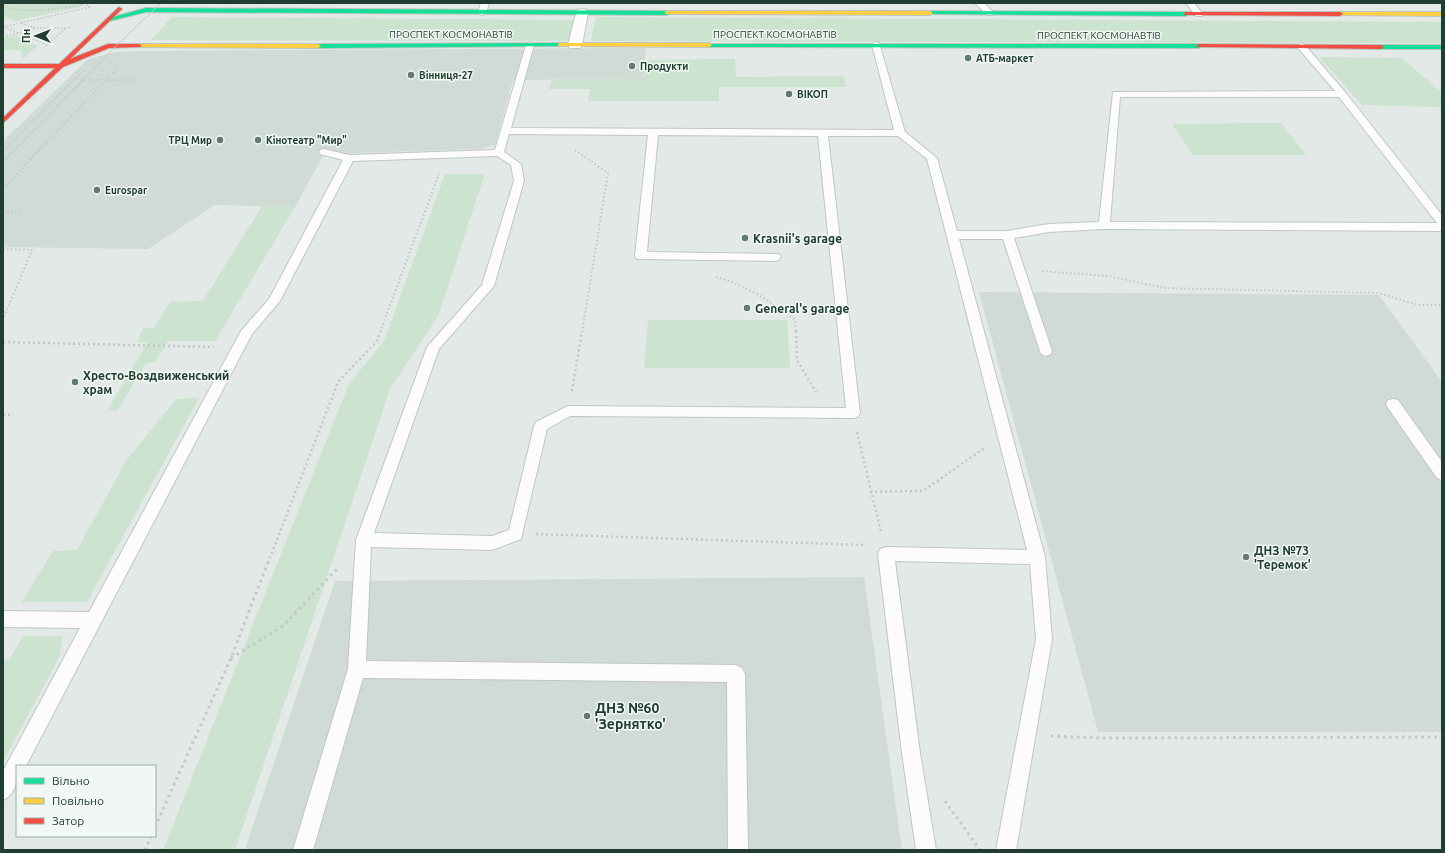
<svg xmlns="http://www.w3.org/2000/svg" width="1445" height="853" viewBox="0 0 1445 853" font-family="Ubuntu,sans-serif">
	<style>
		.built { fill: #d1dbd5 }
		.green { fill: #cbe3cf }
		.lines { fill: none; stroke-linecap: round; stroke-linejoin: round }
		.lane-casing { stroke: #c0c6c3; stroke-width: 2 }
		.street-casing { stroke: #c0c6c3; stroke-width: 2 }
		.fast-casing { stroke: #bcc5c1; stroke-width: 2 }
		.slow-casing { stroke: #bcc5c1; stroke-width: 2 }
		.jam-casing { stroke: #bcc5c1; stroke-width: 2 }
		.path-far3 { stroke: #c0c9c4; stroke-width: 1.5; stroke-dasharray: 1.5 2; stroke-linecap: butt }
		.path-far2 { stroke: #c0c9c4; stroke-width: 2; stroke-dasharray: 1.5 2.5; stroke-linecap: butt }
		.path-far1 { stroke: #c0c9c4; stroke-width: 2.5; stroke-dasharray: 2 3; stroke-linecap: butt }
		.path { stroke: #c0c9c4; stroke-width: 3; stroke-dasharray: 2.5 4; stroke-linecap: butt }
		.lane { fill: #fbfcfb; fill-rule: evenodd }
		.street { fill: #fbfcfb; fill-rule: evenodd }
		.fast { fill: #16e098; fill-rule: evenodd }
		.slow { fill: #ffcf43; fill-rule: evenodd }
		.jam { fill: #f24e42; fill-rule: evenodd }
		.tram { stroke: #c6cac8; stroke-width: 1 }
		.poi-dot { fill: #647970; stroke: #f1f8f3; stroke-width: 1.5 }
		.labels { text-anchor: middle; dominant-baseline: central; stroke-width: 3; stroke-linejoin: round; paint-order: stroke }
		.far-street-label { font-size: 10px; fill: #203d30; stroke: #f1f8f3 }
		.far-poi-label { font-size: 10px; font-weight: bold; fill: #203d30; stroke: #f1f8f3; text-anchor: start }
		.poi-label { font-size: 12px; font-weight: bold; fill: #203d30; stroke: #f1f8f3; text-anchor: start }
		.near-poi-label { font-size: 14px; font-weight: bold; fill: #203d30; stroke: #f1f8f3; text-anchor: start }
	</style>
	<rect width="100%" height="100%" fill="#e3e9e6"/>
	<!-- built -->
	<g class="built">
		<path d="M646,48l-3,31 -130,1 -18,65 -15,4 -156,5 -29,53 -80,-2 -67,44 -145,-2v-106l83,-80 6,-3 24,-6 26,-1z"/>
		<path d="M979,292l400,3 63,87v350h-344z"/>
		<path d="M864,577l38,273h-657l90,-269z"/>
	</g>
	<!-- green -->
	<g class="green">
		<path d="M3,3h81l-4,4 -65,14 -12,-5z"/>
		<path d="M172,17l402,3 -5,21 -418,-1z"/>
		<path d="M596,17l846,5v21l-851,-2z"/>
		<path d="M16,35l21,11 -13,12h-2l-1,-8h-18v-12z"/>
		<path d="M1319,57l83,1 40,35v14l-80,-2z"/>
		<path d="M735,59l1,18 108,-1 2,11h-127v14h-131l2,-12h-41l3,-9 91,-1 2,-19z"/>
		<path d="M1281,123l25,32h-113l-21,-31z"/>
		<path d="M445,174h40l-47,142 -48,73 -155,461h-72l186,-466 35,-43z"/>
		<path d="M262,206l33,1 -80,134h-47l-13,21 -9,1 -29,48h-10l41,-69h-11l6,-14h11l16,-26 33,-1z"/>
		<path d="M648,320h139l3,48h-146z"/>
		<path d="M199,398l-112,204h-65l31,-51 24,-1 49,-89 50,-62z"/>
		<path d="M23,636h39l-2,20 -57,106v-102h6z"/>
	</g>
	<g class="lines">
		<defs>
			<g id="lane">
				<path d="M481,3h8l-3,10 -4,2 -4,-2z"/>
				<path d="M975,3h9l10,10 -1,2h-6z"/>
				<path d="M1186,3h8l9,11 -1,2h-6z"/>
				<path d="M530,42l4,3 -23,83 383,2 -22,-85 4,-3 3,1 26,89 32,26 20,73h50l42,-7 50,-2 14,-130 222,-1 -37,-43 -1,-2 4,-3 3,1 41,48 97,123v16l-338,-2 -55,3 -35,6 38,113 -1,3 -5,2 -5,-2 -1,-3 -37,-112h-44l86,318 7,82 -36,211h-20l40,-211 -6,-75 -135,-3 25,192 16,97h-20l-14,-97 -24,-199 2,-5 6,-2 141,3 -100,-391 -29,-23h-70l32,277 -2,4 -5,1 -283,-2 -23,13 -26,110 -29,11 -121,-3 -5,114 370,4 6,3 3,6 3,176h-20l-1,-168 -364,-4 -50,172h-20l55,-181 8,-129 71,-193 55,-62 32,-104 -3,-16 -14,-9 -144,5 -73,140 -28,33 -226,432h-9c0,13 0,28 -14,34v-29l77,-143 -77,-1v-16l86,1 152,-281 28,-32 74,-139 -23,-6 -1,-2 1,-2 4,-1 25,6 146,-5 31,-105zM1120,97h219l98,126 -327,-1zM509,134l139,1 -13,121 2,3 138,2 4,-1 2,-3 -2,-3 -132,-2 11,-117 160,1 28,272 -278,-2 -32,16 -2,4 -25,104 -17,6 -118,-3 65,-184 55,-63 30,-105 -3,-17 -17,-12z"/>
				<path d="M1393,399l5,1 44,62v18l-5,-2 -49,-70 -2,-4 2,-4z"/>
			</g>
			<path id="street" d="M582,9l5,1 1,3 -6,32 -2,3h-10l-2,-3 8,-32 1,-3z"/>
			<g id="fast">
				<path d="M146,8l521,3 3,2 -3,2 -521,-3 -37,9 -3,-2z"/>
				<path d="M930,11l256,1 3,2 -3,2 -258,-2v-2z"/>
				<path d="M560,43l2,1v2l-244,2 -3,-2 3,-2z"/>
				<path d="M707,44h492l3,2 -3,2 -490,-1 -2,-1z"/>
				<path d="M1442,45v4h-61l-3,-2 3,-2z"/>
			</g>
			<g id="slow">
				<path d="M667,11h263l3,2 -3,2 -265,-1v-2z"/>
				<path d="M1340,12h102v4l-104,-1v-2z"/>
				<path d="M560,43h149l3,2 -3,2 -151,-1v-2z"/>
				<path d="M139,44h179l3,2 -3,2 -181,-1v-2z"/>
			</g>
			<g id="jam">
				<path d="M119,7l3,2 -1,1 -51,49 38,-15h31l2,1v2l-32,1 -46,19 -60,56v-5l52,-50h-52v-4h56z"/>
				<path d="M1186,12h154l3,2 -3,2 -156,-1v-2z"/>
				<path d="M1199,44l182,1 3,2 -3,2 -184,-2 -1,-1z"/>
			</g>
		</defs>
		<!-- lane casing -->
		<use href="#lane" class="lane-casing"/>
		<!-- street casing -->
		<use href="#street" class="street-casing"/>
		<!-- fast casing -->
		<use href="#fast" class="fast-casing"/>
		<!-- slow casing -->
		<use href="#slow" class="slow-casing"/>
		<!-- jam casing -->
		<use href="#jam" class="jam-casing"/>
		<!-- path-far3 -->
		<g class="path-far3">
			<path d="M3,6c25,9 54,2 80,-1h5l3,3"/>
			<path d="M21,23l14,5"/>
			<path d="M3,27l87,-20"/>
			<path d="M4,27l43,18"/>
			<path d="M3,37l32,-9h35"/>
			<path d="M46,46l20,-18"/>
			<path d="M81,80h60"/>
			<path d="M74,91l11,-11"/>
			<path d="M42,147l77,-81"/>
		</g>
		<!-- path-far2 -->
		<g class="path-far2">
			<path d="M575,150l33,23 -26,159"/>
			<path d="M3,189l40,-43"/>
			<path d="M3,212l19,1"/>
			<path d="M3,249l29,1 -29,69"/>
			<path d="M1042,271l66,5 56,12 214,5 40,12h24"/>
			<path d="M716,277c30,8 54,24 79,43l1,12"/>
			<path d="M380,332l59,-158"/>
		</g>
		<!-- path-far1 -->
		<g class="path-far1">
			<path d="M796,331l1,29 19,32"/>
			<path d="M3,342l211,5"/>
			<path d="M572,391l10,-60"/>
			<path d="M3,415h10"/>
			<path d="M857,432l24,100"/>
			<path d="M870,492l53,-1 63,-44"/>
			<path d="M536,534l329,11"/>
			<path d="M268,563l70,-181 39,-41 4,-10"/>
		</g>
		<!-- path -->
		<g class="path">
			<path d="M231,658l52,-32 55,-58"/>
			<path d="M1051,736l49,2 342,-1"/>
			<path d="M945,801l35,49"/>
			<path d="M155,827l76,-169 37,-96"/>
			<path d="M145,850l6,-14"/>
		</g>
		<!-- lane -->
		<use href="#lane" class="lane"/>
		<!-- street -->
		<use href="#street" class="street"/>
		<!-- fast -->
		<use href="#fast" class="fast"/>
		<!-- slow -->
		<use href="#slow" class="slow"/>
		<!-- jam -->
		<use href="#jam" class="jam"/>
		<!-- tram -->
		<g class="tram">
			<path d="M3,151l81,-81"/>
			<path d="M3,162l113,-116 45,-43"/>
		</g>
	</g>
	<!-- markers -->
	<g class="poi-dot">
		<circle cx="968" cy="58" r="4"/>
		<circle cx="632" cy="66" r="4"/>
		<circle cx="411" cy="75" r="4"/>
		<circle cx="789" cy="94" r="4"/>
		<circle cx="220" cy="140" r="4"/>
		<circle cx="258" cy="140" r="4"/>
		<circle cx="97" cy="190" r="4"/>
		<circle cx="745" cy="238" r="4"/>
		<circle cx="747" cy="308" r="4"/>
		<circle cx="75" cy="382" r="4"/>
		<circle cx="1246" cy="557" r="4"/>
		<circle cx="587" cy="716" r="4"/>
	</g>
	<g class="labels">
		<!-- far-street labels -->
		<g class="far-street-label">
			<text x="451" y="34">ПРОСПЕКТ КОСМОНАВТІВ</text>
			<text x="775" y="34">ПРОСПЕКТ КОСМОНАВТІВ</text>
			<text x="1099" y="35">ПРОСПЕКТ КОСМОНАВТІВ</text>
		</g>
		<!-- far-poi labels -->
		<g class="far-poi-label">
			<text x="976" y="58">АТБ-маркет</text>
			<text x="640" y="66">Продукти</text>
			<text x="419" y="75">Вінниця-27</text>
			<text x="797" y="94">ВІКОП</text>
			<text x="212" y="140" text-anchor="end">ТРЦ Мир</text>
			<text x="266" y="140">Кінотеатр "Мир"</text>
			<text x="105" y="190">Eurospar</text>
		</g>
		<!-- poi labels -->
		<g class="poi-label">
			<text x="753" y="238">Krasnii's garage</text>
			<text x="755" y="308">General's garage</text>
			<text x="83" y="375">Хресто-Воздвиженський<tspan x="83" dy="14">храм</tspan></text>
			<text x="1254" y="550">ДНЗ №73<tspan x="1254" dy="14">'Теремок'</tspan></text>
		</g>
		<!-- near-poi labels -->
		<g class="near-poi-label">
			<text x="595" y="708">ДНЗ №60<tspan x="595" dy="16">'Зернятко'</tspan></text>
		</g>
	</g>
	<!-- border -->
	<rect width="1445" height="853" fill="none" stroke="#203d30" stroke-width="8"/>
	<!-- legend -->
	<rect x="16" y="765" width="140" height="72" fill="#f1f8f3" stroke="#9dada5"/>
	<rect x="24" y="778" width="20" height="6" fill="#16e098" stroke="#9dada5"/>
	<text x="52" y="785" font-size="12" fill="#203d30">Вільно</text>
	<rect x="24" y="798" width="20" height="6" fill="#ffcf43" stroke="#9dada5"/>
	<text x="52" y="805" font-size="12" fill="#203d30">Повільно</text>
	<rect x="24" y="818" width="20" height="6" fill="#f24e42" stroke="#9dada5"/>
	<text x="52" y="825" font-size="12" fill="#203d30">Затор</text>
	<!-- north arrow -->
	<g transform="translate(36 36) rotate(270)" stroke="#f1f8f3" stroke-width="3" paint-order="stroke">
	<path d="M0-3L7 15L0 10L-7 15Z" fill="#203d30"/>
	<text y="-6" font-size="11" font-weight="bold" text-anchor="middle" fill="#203d30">Пн</text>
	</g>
</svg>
